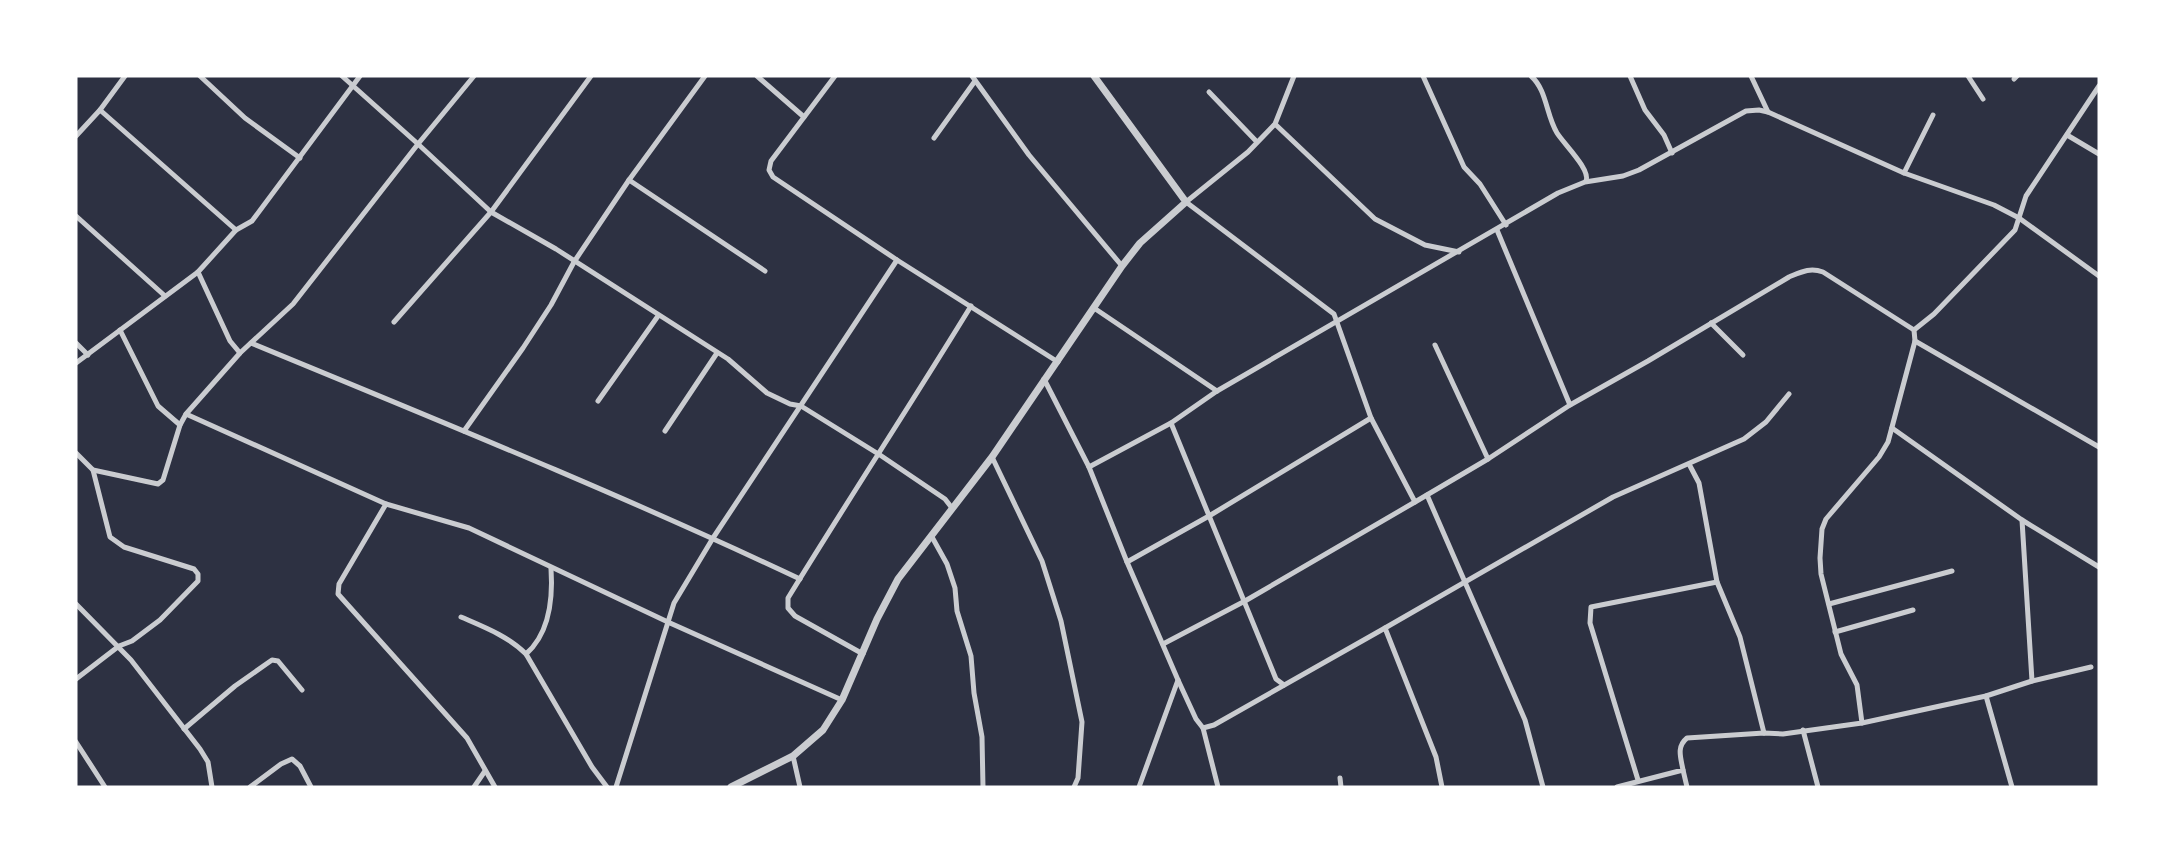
<svg xmlns="http://www.w3.org/2000/svg" width="2175" height="863" viewBox="0 0 2175 863" font-family="'PT Sans',sans-serif">
	<style>
		.lines { fill: none; stroke-linecap: round; stroke-linejoin: round }
		.minor { stroke: #caccd0; stroke-width: 5 }
		.tertiary { stroke: #caccd0; stroke-width: 7 }
	</style>
	<rect width="100%" height="100%" fill="#2d3142"/>
	<g class="lines">
		<!-- minor -->
		<g class="minor">
			<path d="M200,76l45,42 55,40"/>
			<path d="M342,76l76,68 73,68 65,37 172,110 39,34 23,11 11,2 79,49 65,44 7,9"/>
			<path d="M757,76l47,41"/>
			<path d="M835,76l-64,85 -2,9 4,7 124,83 161,102"/>
			<path d="M972,76l57,79 93,111"/>
			<path d="M1294,76l-19,48 -27,28 -62,50 148,112 37,104 44,84"/>
			<path d="M1423,76l41,91 16,17 26,41"/>
			<path d="M1531,76c16,14 15,39 26,57 7,11 34,37 29,48"/>
			<path d="M1630,76l15,34 19,25 8,18"/>
			<path d="M1751,76l17,36"/>
			<path d="M1968,76l15,23"/>
			<path d="M2014,79l3,-3"/>
			<path d="M1209,92l48,50"/>
			<path d="M100,110l136,120"/>
			<path d="M1275,124l100,95 50,26 34,7"/>
			<path d="M2067,135l32,19"/>
			<path d="M76,136l24,-26 25,-34"/>
			<path d="M934,138l41,-57"/>
			<path d="M1904,173l29,-58"/>
			<path d="M629,180l136,91"/>
			<path d="M76,216l89,80"/>
			<path d="M1497,230l73,175"/>
			<path d="M198,272l32,69 10,12"/>
			<path d="M1094,308l123,83"/>
			<path d="M394,322l97,-110 100,-136"/>
			<path d="M1711,323l32,32"/>
			<path d="M120,330l38,76 22,19"/>
			<path d="M1915,341l184,106"/>
			<path d="M76,343l12,12"/>
			<path d="M251,343c184,76 369,151 549,236"/>
			<path d="M1435,345l53,114"/>
			<path d="M76,363l122,-91 38,-42 16,-9 108,-145"/>
			<path d="M1044,379l45,88 38,95 51,118 18,39 7,9 11,-3 171,-97 51,129 6,30"/>
			<path d="M598,401l60,-85"/>
			<path d="M186,414l200,90 83,24 201,95 172,77"/>
			<path d="M1171,423l105,256 8,6"/>
			<path d="M1892,428l130,92 77,47"/>
			<path d="M464,431l59,-83 28,-43 23,-43 55,-82 76,-104"/>
			<path d="M665,431l52,-78"/>
			<path d="M76,453l17,17 65,14 5,-4 17,-55 6,-11 54,-61 53,-49 125,-160 56,-68"/>
			<path d="M992,457l50,104 19,60 21,101 -4,56 -4,9"/>
			<path d="M1689,464l10,19 18,99 23,55 24,96"/>
			<path d="M1089,467l82,-44 46,-32 341,-198 27,-11 38,-6 16,-6 107,-59 13,-1 9,2 136,61 90,32 25,13 80,58"/>
			<path d="M1427,495l98,225 18,67"/>
			<path d="M386,504l-47,80 -1,10 129,144 28,49"/>
			<path d="M2022,520l10,161"/>
			<path d="M932,537l15,27 8,24 2,23 14,45 3,37 8,44 1,50"/>
			<path d="M1127,562l82,-46 162,-98"/>
			<path d="M76,604l55,56 69,89 8,13 4,25"/>
			<path d="M1829,604l123,-33"/>
			<path d="M461,617c23,10 47,19 65,37l66,113 15,20"/>
			<path d="M1385,628l228,-131 131,-58 22,-17 23,-28"/>
			<path d="M1835,632l78,-22"/>
			<path d="M1163,644l82,-43 170,-99 73,-43 82,-54 78,-44 141,-84c12,-5 21,-10 34,-5l91,58"/>
			<path d="M526,654c24,-21 27,-56 25,-86"/>
			<path d="M863,654l-68,-38 -7,-8v-10c60,-98 123,-194 183,-292"/>
			<path d="M76,679l43,-33 13,-5 28,-21 38,-39v-7l-4,-5 -70,-22 -14,-10 -17,-67"/>
			<path d="M1986,696l26,91"/>
			<path d="M1862,723l124,-27 46,-15 59,-14"/>
			<path d="M1203,728l15,59"/>
			<path d="M184,729l51,-43 37,-26 6,1 24,29"/>
			<path d="M1803,730l15,57"/>
			<path d="M76,742l29,45"/>
			<path d="M793,756l7,31"/>
			<path d="M1683,770l4,17"/>
			<path d="M1340,778l1,9"/>
			<path d="M1638,780l-48,-157 1,-16 126,-25"/>
			<path d="M250,787l31,-23 11,-5 8,7 11,21"/>
			<path d="M474,787l11,-16"/>
			<path d="M616,787l58,-184 39,-65 184,-278"/>
			<path d="M1139,787l39,-107"/>
			<path d="M1617,787l66,-17c-2,-12 -7,-23 4,-32l77,-5 19,1 79,-11 -5,-38 -16,-31 -20,-80 -1,-16 2,-29 4,-10 53,-62 9,-15 27,-101 -1,-11 20,-16 81,-84 11,-34 73,-110"/>
		</g>
		<!-- tertiary -->
		<path class="tertiary" d="M731,787l62,-31 30,-26 19,-30 35,-81 21,-40 94,-122 130,-191 18,-23 46,-41 -92,-126"/>
	</g>
	<!-- border -->
	<rect width="2175" height="863" fill="none" stroke="#ffffff" stroke-width="155"/>
</svg>
